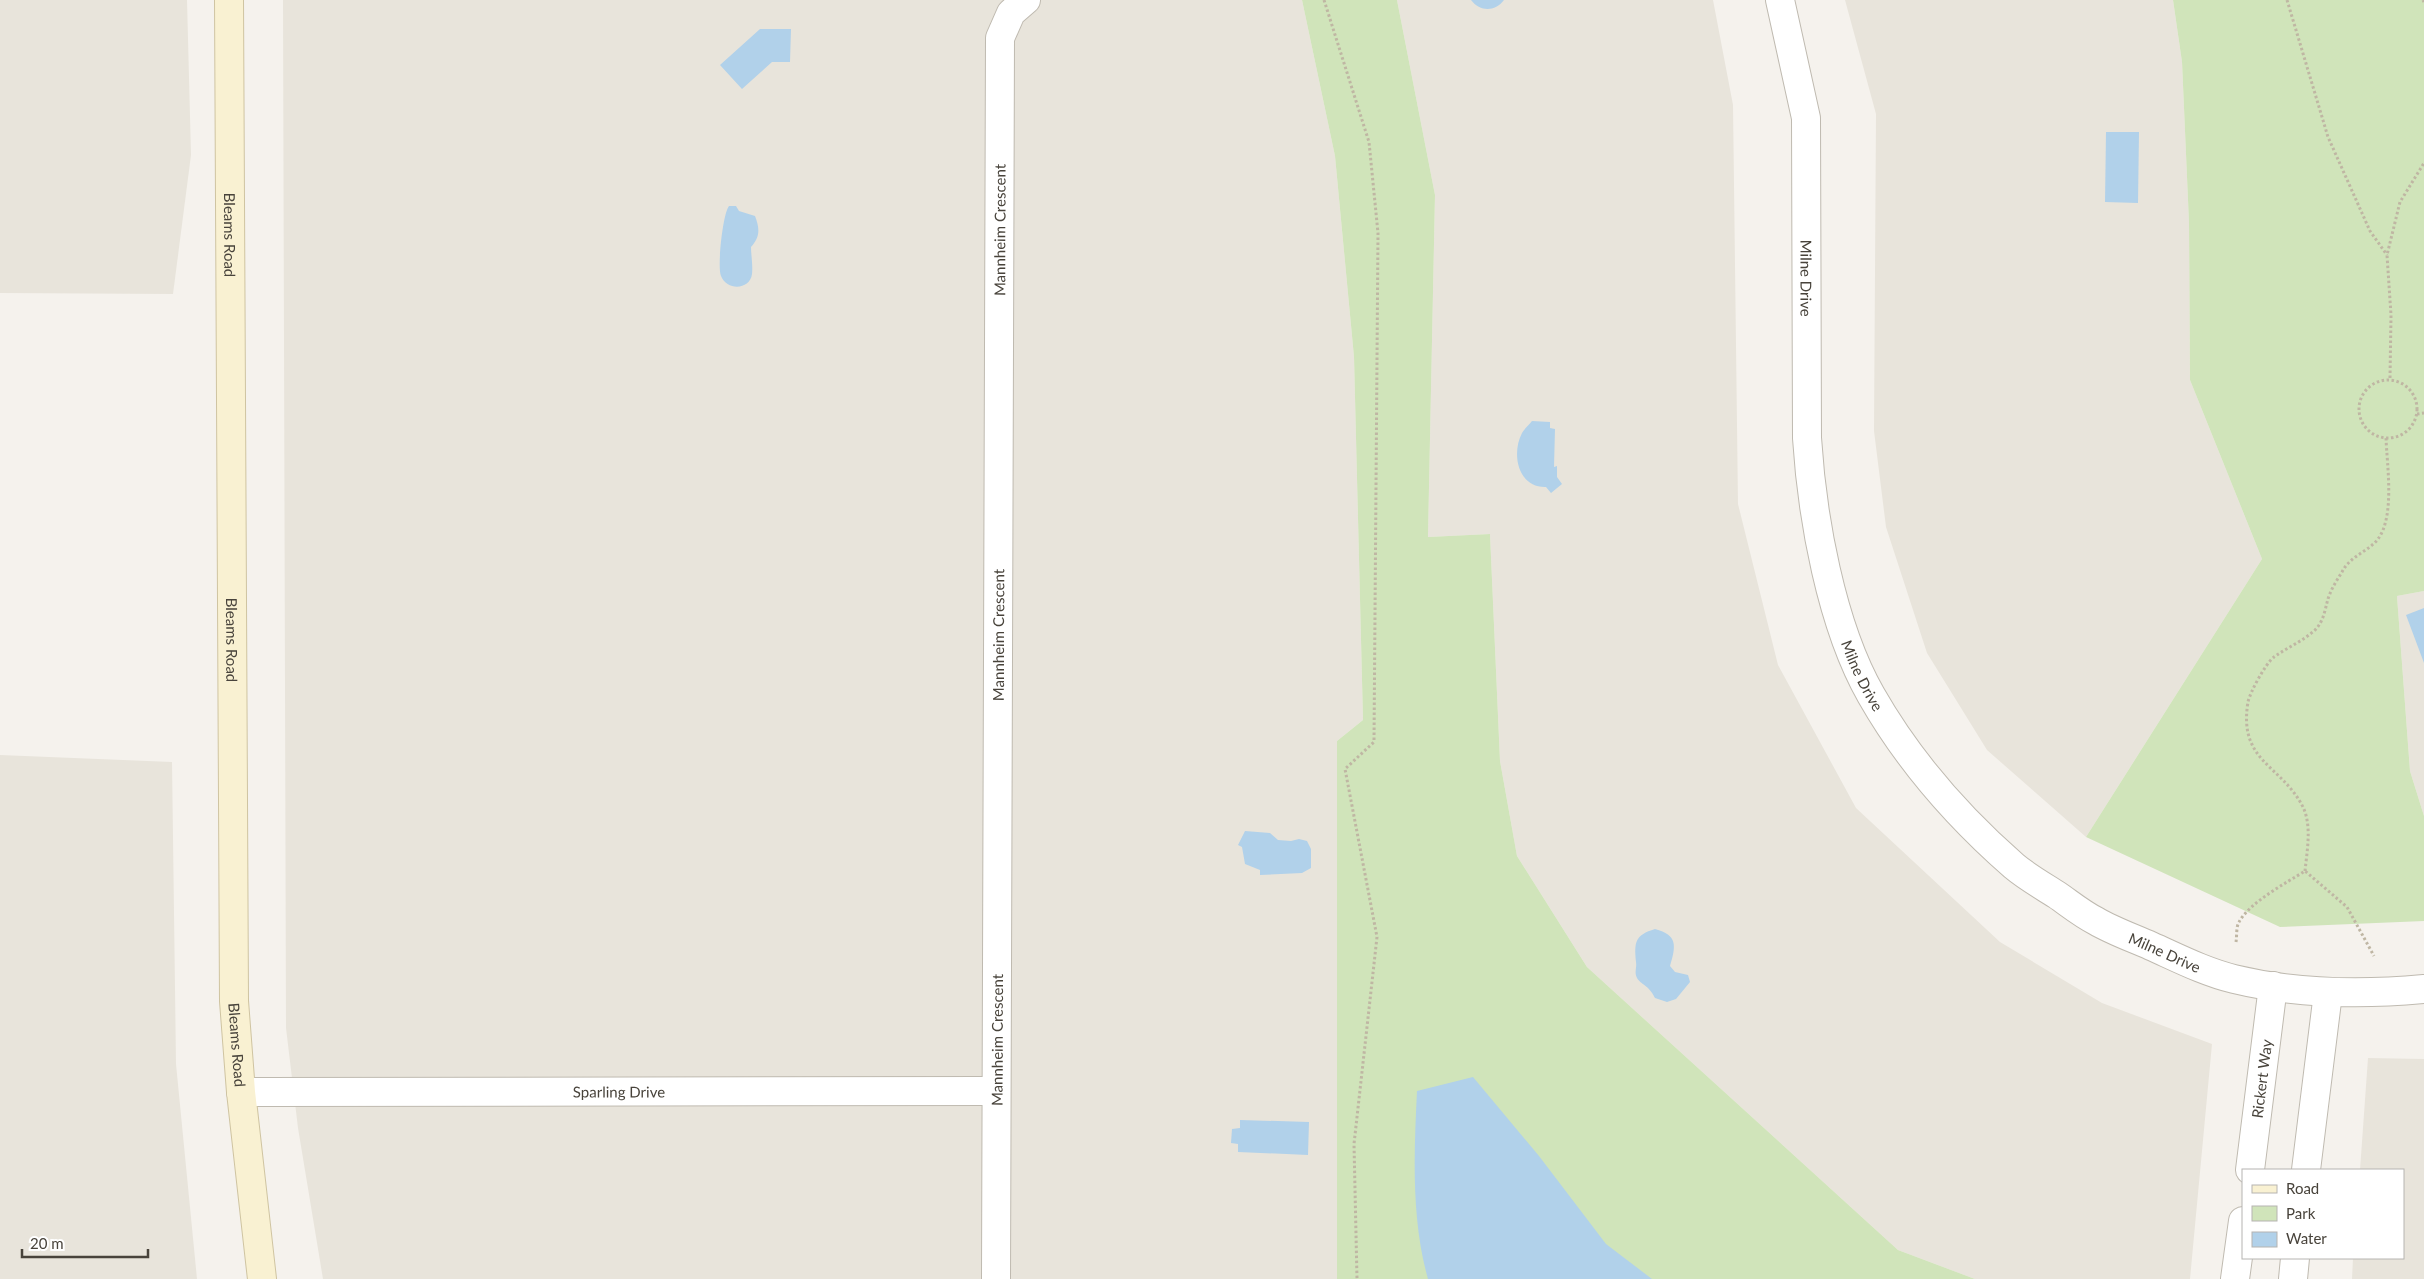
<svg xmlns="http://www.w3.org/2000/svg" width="2424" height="1279" viewBox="0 0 2424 1279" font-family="Lato,sans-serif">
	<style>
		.residential { fill: #e8e4db }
		.green { fill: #d0e4ba }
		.water { fill: #b1d1ea }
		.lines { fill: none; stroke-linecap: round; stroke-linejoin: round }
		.minor-casing { stroke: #bfbab0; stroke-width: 30 }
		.secondary-casing { stroke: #cfc4a1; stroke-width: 30 }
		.path { stroke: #bfb6a3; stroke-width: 3; stroke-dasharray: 2.5 2.5; stroke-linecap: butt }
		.minor { stroke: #fff; stroke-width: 28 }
		.secondary { stroke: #f9f1d2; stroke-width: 28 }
		.labels { text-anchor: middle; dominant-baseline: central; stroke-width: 4.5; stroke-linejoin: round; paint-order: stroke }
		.street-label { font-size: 15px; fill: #48433b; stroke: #fff }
	</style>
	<rect width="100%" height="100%" fill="#f5f2ed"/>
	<!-- residential -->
	<g class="residential">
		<path d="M0,0h187l4,155 -18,139 -173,-1z"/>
		<path d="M283,0h1019l33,156 19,201 9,363 -26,21v538h-1014l-25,-151 -12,-100z"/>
		<path d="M1397,0h316l20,105 5,399 40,161 78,143 144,134 102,61 110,41 -22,235h-215l-77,-29 -311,-283 -70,-111 -17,-95 -10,-227 -62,3 7,-342z"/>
		<path d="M1845,0h328l9,62 7,161 1,157 72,179 -176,278 -99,-87 -60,-97 -41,-126 -12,-96 2,-317z"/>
		<path d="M2424,591v225l-14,-45 -13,-175z"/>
		<path d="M0,755l172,7 4,302 21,215h-197z"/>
		<path d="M2368,1058l56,1v220h-72l1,-21h50v-88h-43z"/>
	</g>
	<!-- green -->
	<g class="green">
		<path d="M1302,0h95l38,195 -7,342 62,-3 10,227 17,95 70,111 311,283 77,29h-638v-538l26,-21 -9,-363 -19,-201z"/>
		<path d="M2173,0h251v591l-27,5 13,175 14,45v105l-144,6 -194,-90 176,-278 -72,-179 -1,-157 -7,-161z"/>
	</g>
	<!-- water -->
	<g class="water">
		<path d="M1471,0h33c-9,12 -24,12 -33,0z"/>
		<path d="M760,29h31l-1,33h-18l-30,27 -22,-24z"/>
		<path d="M2106,132h33l-1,71 -33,-1z"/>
		<path d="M729,206h7l3,5 16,5c5,13 5,21 -4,31 0,8 2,18 1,27 -2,16 -25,17 -31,2 -4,-10 2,-63 8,-70z"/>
		<path d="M1532,421l18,1v6l5,1 -1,38 3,-1v11l5,7 -11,9 -5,-6c-28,1 -35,-33 -24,-54 2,-4 7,-8 10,-12z"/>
		<path d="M2424,608v55l-18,-48z"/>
		<path d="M1245,831l25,2 8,7 13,1 8,-2 8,2 4,8v19l-9,5 -42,2v-5l-15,-6 -3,-17 -4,-2z"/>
		<path d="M1655,929c23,6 21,17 15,37l5,6 13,3 2,7 -14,17 -9,3 -12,-4c-6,-13 -14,-13 -18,-20 -3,-6 0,-10 -1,-16 -2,-20 -1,-27 19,-33z"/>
		<path d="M1473,1077l66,79 67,88 46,35h-224c-17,-60 -14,-126 -11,-188z"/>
		<path d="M1240,1120l69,2 -1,33 -70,-3v-8l-7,-1 1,-14 8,-1z"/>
	</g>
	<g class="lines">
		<defs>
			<g id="minor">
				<path id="s1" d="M1780,0l26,118 1,320c5,79 24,187 64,257 37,65 87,122 143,171 13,11 29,20 43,29 13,9 25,19 39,26 17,10 37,17 55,25 27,12 54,26 83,33 62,15 126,16 190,10"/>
				<path id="s2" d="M241,1092l755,-1"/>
				<path id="s3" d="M2250,1170l23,-184"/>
				<path d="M2306,1170l22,-177"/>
				<path id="s4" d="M996,1279l4,-1241 11,-25 15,-13"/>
				<path d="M2235,1279l8,-58"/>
				<path d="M2293,1279l2,-21"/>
			</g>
			<g id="secondary">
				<path id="s5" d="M229,0l5,1001 7,91 21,187"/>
			</g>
		</defs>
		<!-- minor casing -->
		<use href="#minor" class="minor-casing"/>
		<!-- secondary casing -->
		<use href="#secondary" class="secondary-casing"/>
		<!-- path -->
		<g class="path">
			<path d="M1324,0l45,142 9,91 -4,509 -29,27 32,168 -23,207 3,135"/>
			<path d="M2287,0l41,137 42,94 17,24"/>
			<path d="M2423,0l1,2"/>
			<path d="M2390,378l1,-63 -4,-60 13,-53 24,-39"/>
			<circle cx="2388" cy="409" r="29"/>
			<path d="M2417,414l7,-1"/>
			<path d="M2305,871c2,-20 7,-45 -2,-64 -22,-43 -65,-45 -55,-105 2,-10 18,-39 26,-45 14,-10 29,-16 41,-27 9,-9 10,-21 13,-31 3,-10 9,-19 14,-27 8,-16 27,-21 36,-33 17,-23 9,-73 8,-101"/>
			<path d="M2236,942c1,-6 0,-15 3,-20 11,-20 47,-39 66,-51l42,36 27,49"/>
		</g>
		<!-- minor -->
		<use href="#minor" class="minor"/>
		<!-- secondary -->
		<use href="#secondary" class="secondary"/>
	</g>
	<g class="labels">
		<!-- street labels -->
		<g class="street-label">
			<text stroke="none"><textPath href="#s4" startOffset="1049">Mannheim Crescent</textPath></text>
			<text stroke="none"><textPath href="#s5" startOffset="235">Bleams Road</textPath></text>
			<text stroke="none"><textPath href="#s1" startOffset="281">Milne Drive</textPath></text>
			<text stroke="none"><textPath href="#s4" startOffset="644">Mannheim Crescent</textPath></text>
			<text stroke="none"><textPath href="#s5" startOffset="640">Bleams Road</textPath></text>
			<text stroke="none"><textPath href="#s1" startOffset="686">Milne Drive</textPath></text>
			<text stroke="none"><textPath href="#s1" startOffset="1106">Milne Drive</textPath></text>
			<text stroke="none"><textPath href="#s4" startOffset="239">Mannheim Crescent</textPath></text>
			<text stroke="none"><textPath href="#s5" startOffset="1045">Bleams Road</textPath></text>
			<text stroke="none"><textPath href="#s3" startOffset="92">Rickert Way</textPath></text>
			<text stroke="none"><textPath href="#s2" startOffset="378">Sparling Drive</textPath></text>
		</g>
	</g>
	<!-- legend -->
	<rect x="2242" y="1169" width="162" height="90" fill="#ffffff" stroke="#b6b4b1"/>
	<rect x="2252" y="1185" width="25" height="8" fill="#f9f1d2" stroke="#b6b4b1"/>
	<text x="2286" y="1194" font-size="15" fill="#48433b">Road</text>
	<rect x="2252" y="1206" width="25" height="15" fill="#d0e4ba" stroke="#b6b4b1"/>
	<text x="2286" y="1219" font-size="15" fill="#48433b">Park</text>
	<rect x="2252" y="1232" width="25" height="15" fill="#b1d1ea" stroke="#b6b4b1"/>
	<text x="2286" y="1244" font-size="15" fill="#48433b">Water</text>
	<!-- scale -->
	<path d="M22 1249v8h126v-8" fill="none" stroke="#48433b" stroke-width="2.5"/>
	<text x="30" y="1249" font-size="15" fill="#48433b" stroke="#ffffff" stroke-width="4" paint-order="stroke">20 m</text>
</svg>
